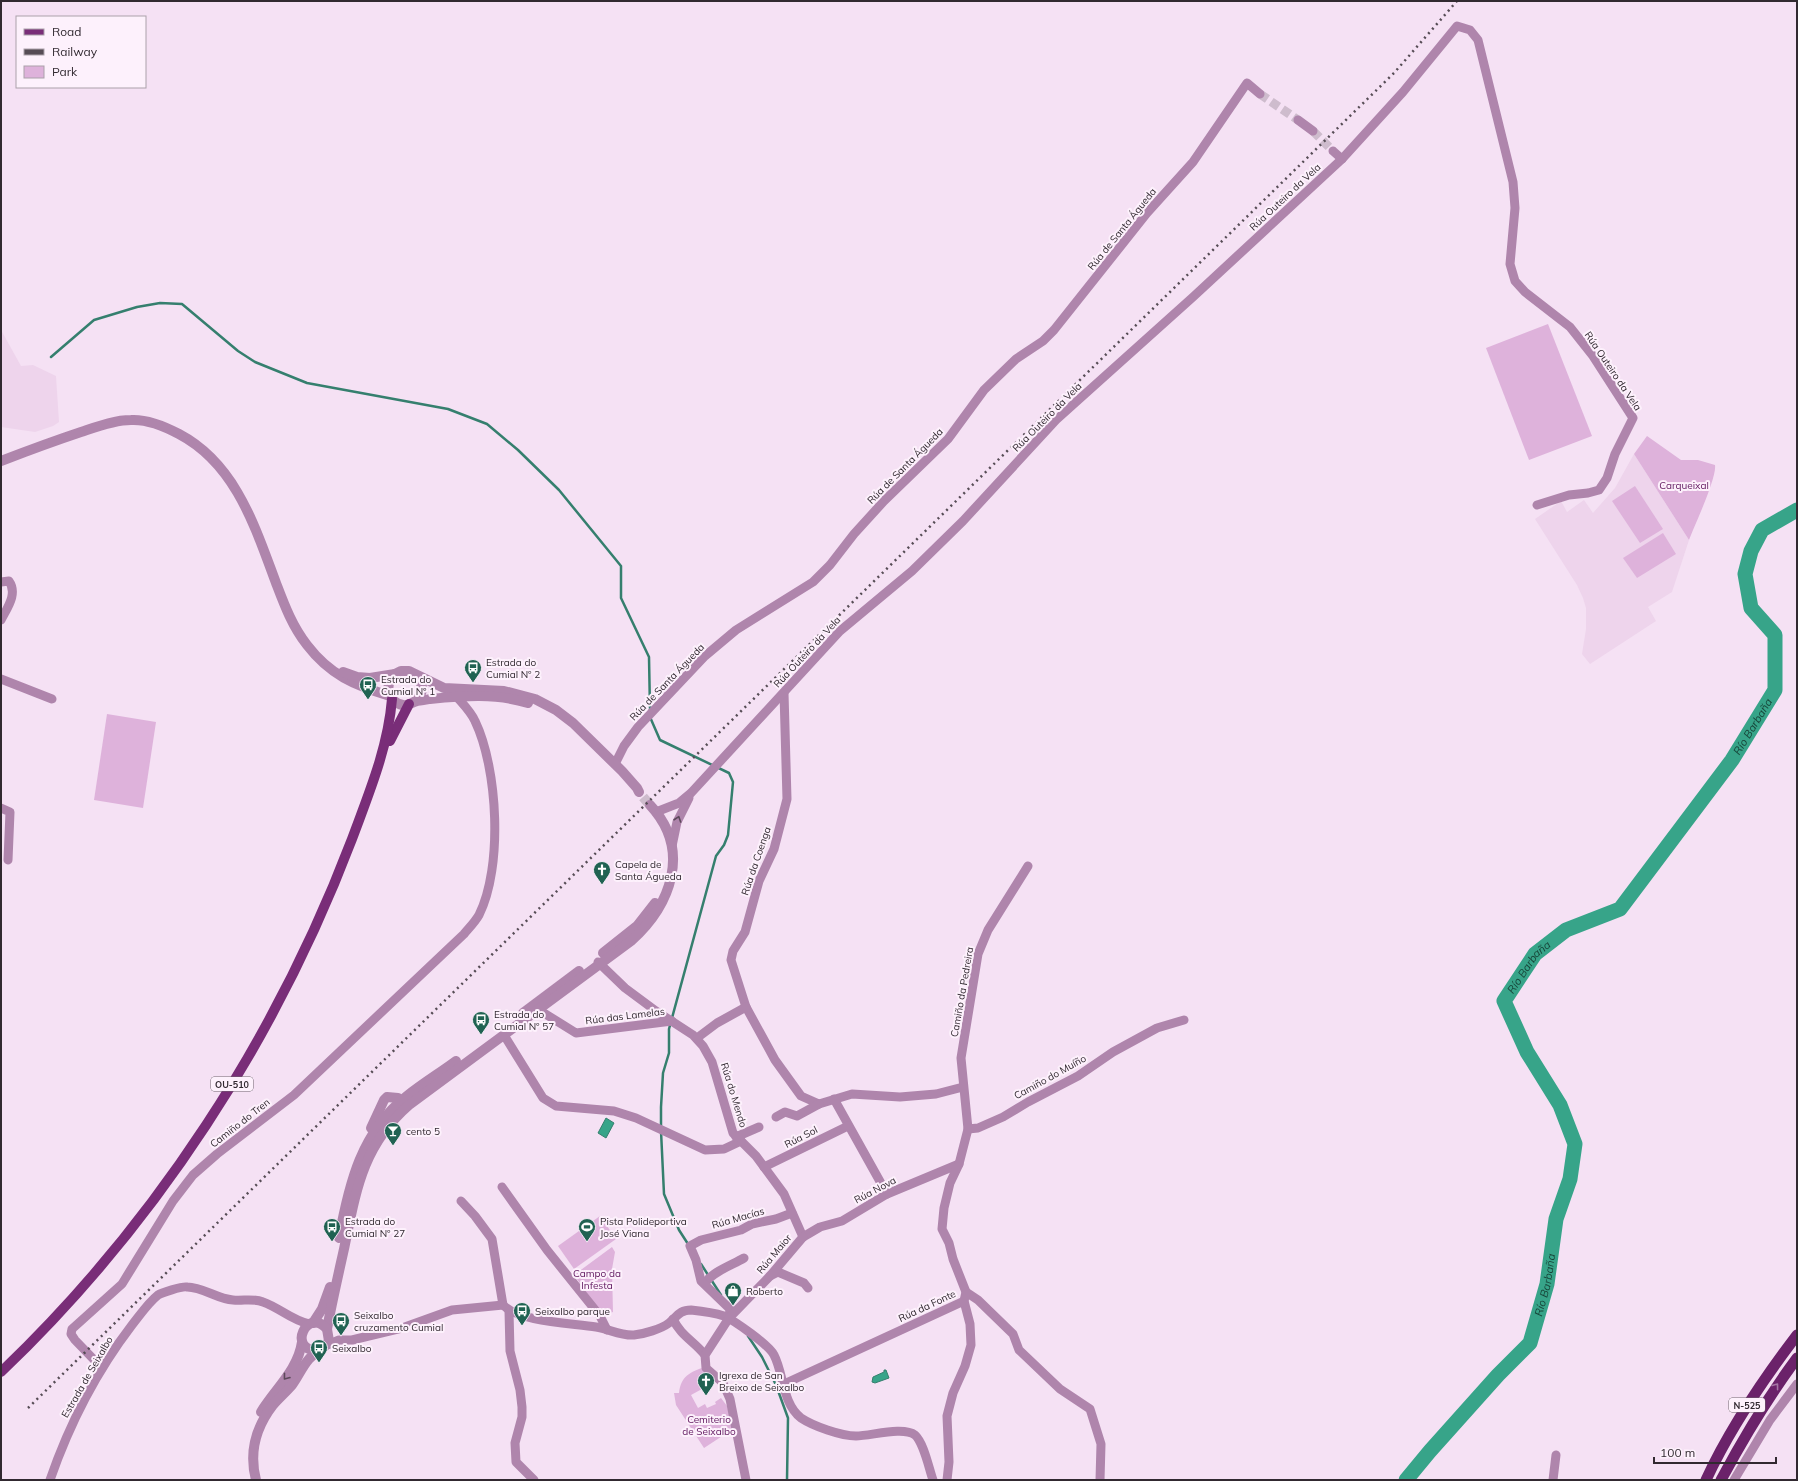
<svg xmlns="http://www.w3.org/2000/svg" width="1798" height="1481" viewBox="0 0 1798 1481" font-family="Mulish,sans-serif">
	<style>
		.built { fill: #eed4ec }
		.green { fill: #deb2db }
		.water { fill: #37a489; stroke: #357f6e }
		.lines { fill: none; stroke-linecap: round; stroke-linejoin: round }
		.stream { stroke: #357f6e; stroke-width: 2.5 }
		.river { stroke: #37a489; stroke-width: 15 }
		.minor-tunnel { stroke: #cebccd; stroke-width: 9; stroke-dasharray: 9 4.5; stroke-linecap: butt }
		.tertiary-tunnel { stroke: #cebccd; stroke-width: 10; stroke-dasharray: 10 5; stroke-linecap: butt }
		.minor { stroke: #af85ac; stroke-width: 9 }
		.tertiary { stroke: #af85ac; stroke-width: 10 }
		.primary { stroke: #792d78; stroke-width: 10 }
		.trunk { stroke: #6b226a; stroke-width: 11 }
		.rail { stroke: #564c55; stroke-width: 2.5; stroke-dasharray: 2 4; stroke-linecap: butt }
		.oneway { stroke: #5d495b }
		.oneway2 { stroke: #a575a4 }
		.labels { text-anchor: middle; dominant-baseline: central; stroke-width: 4; stroke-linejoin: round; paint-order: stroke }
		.shield { fill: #fdf1fc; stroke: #6e656d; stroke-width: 1 }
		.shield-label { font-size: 9px; font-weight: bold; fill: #312930 }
		.street-label { font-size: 10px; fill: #312930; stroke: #fdf1fc }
		.park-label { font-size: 10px; fill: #5e155d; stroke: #fdf1fc }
		.poi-label { font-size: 10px; fill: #312930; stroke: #fdf1fc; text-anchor: start }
		.water-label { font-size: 11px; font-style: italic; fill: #174539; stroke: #fdf1fc }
	</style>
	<rect width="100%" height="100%" fill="#f5e1f4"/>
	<!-- built -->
	<g class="built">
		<path d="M1,330l20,36 12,-1 23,11 3,46 -6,4 -18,6 -34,-5z"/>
		<path d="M1634,454l55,86 -17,52 -24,15 8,14 -66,43 -8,-10 4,-25v-21l-3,-10 -6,-13 -42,-66 26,-18 6,11 17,-12 9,13 22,-25z"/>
	</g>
	<!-- green -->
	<g class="green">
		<path d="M1548,324l44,112 -63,24 -43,-112z"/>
		<path d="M1647,436l34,24h17l17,5c2,13 -20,59 -26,75l-55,-86z"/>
		<path d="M1635,486l28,43 -23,14 -28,-42z"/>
		<path d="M1663,533l13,21 -39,24 -14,-20z"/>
		<path d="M107,714l49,8 -13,86 -49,-8z"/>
		<path d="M600,1216l16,23 -42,30 -16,-23z"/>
		<path d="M612,1247l3,5 -3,17 1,43 -6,2 -8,-4 -25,-35z"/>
		<path d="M705,1367l8,16 -22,12 7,13 7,-4 2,4 9,-4 -1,-2 6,-4 6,8 6,23 -29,19 -28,-43 -2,-12h5c2,-17 11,-21 26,-26z"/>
	</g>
	<!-- water -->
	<g class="water">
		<path d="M606,1118l8,5 -8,15 -8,-5z"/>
		<path d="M884,1370h2l3,8 -14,5 -3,-1 1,-5 11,-5z"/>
	</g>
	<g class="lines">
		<!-- stream -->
		<g class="stream">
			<path d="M51,357l43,-37 43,-13 23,-4 22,1 56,47 17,11 52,21 141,26 39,15 31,26 41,40 62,76v32l28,59 1,53"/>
			<path d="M650,717l10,23 69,33 4,9 -5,53 -4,10 -8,11 -47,173v24l-6,20 -2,34v19"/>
			<path d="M661,1131l3,63 15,36 9,14"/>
			<path d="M701,1264l20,31"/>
			<path d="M748,1336l14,21 14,28 12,33 -1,62"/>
		</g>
		<!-- river -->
		<path class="river" id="s1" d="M1406,1480l24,-29 68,-76 32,-32 17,-59 9,-65 14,-40 5,-35 -15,-39 -33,-53 -23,-51 31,-47 31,-24 54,-21 112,-149 43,-70v-55l-24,-27 -6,-34 6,-23 11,-21 35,-20"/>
		<!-- minor-tunnel -->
		<g class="minor-tunnel">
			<path d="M1260,94l38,26"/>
			<path d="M1313,131l20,20"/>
		</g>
		<!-- tertiary-tunnel -->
		<path class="tertiary-tunnel" d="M643,797l7,8"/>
		<!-- minor -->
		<g class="minor">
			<path d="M1298,120l15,11"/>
			<path d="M1333,151l9,8"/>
			<path d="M1,582l8,-1c9,13 -2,27 -8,39"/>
			<path d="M1,679l51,20"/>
			<path d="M784,693l3,106 -13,50 -15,32 -14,51 -12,19 -2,9 15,47 29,53 26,36 18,8 33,-10 48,3 36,-3 27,-7"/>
			<path d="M615,764l9,-18 14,-19 67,-71 31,-26 77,-48 17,-17 24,-31 30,-33 64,-62 36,-49 32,-31 27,-18 11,-11 93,-117 46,-51 54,-79 13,11"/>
			<path d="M1,808l9,4 -2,48"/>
			<path d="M656,812l23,-9 12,-10 149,-162 72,-60 51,-50 93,-101 137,-123 149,-138 61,-67 54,-66 13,4 8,10 35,142 2,26 -5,56 5,17 10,11 45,35 23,29 40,62 -18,36 -8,24 -8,12 -11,3 -19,2 -32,10"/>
			<path d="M672,846l5,-24 12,-24"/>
			<path d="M598,962l27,26 31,23 37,24 10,11 9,16 21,71 23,23 28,38 19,43"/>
			<path d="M539,1010l37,23 96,-12"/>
			<path d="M504,1035l39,63 13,8 58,5 22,7 69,32 19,-1 17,-8"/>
			<path d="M697,1038l20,-15 29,-16"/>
			<path d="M834,1099l53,95"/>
			<path d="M776,1117l9,-5 12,4 22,-12"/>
			<path d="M968,1129l10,-1 25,-11 25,-15 50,-26 35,-24 44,-24 27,-8"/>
			<path d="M736,1137l23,-10"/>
			<path d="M764,1167l84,-41"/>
			<path d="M502,1187l45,63 53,66 7,14"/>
			<path d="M461,1201l14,15 17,23 11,66"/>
			<path d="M803,1237l17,-10 22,-6 45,-27 72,-30"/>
			<path d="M770,1276l8,-4 26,11 4,5"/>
			<path d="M705,1283c7,-11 27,-18 39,-25"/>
			<path d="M966,1292l12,8 35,34 6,16 41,39 30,20 11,35 -1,36"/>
			<path d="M509,1311l1,40 10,39 2,17v10l-7,26 1,19 18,18"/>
			<path d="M729,1318l1,-9 -29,-28 -5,-21 -6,-14 11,-6 40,-10 11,-6 24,-5 16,-6"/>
			<path d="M673,1319c8,17 21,22 32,36"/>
			<path d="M327,1345l12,-5h13l50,-12 50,-18 51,-5c16,17 69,18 93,22 13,2 25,9 38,8 10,-1 27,-6 35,-12 8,-6 10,-13 22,-13 10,1 24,3 33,6 11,5 45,29 50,39 10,19 8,48 27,63 12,8 40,18 55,18 15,0 47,-10 59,-1 9,8 14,34 18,45"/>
			<path d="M102,1368l-27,-28 -4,-6 1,-5 50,-45 51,-83 20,-26 24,-21 77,-59 170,-161c5,-6 11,-12 15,-19 24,-48 19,-146 -4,-194 -4,-9 -12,-17 -18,-24"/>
			<path d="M784,1384l180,-83"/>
			<path d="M50,1480c19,-55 46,-108 82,-155 8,-10 16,-22 26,-30 3,-2 24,-9 29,-8 16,0 30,12 46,13 11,1 20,-2 30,2 17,6 28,18 46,22"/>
			<path d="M746,1480l-16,-81 -7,-16 -17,-15 -1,-13 24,-37 41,-42 33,-39"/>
			<path d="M947,1480l2,-18 -2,-46 6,-23 12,-27 6,-21 -1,-21 -6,-23 2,-9 -13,-33 -4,-16 -7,-14 2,-21 6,-25 9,-19 9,-35 -7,-71 17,-104 10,-24 40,-64"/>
			<path d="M1553,1480l3,-25"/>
			<path d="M1734,1480l36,-60 27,-36"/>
		</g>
		<!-- tertiary -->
		<g class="tertiary">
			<path d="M1,461c26,-10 53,-20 80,-29 15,-5 33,-12 50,-12 17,-1 33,6 48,14 57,30 76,93 97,149 8,21 16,43 31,62 23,30 47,40 83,51"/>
			<path d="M343,672l14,5 13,1 25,-4 6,-3h8l35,17 60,3 31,8 21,11 17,13 49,48 15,17 2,4"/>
			<path d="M395,674c-11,10 -8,28 8,31 6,1 9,-3 14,-4 4,-1 9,-1 13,-2 32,-3 67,-6 98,4"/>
			<path d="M416,701c7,-8 8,-16 2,-24"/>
			<path d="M603,953l34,-27 18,-23"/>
			<path d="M523,1013l56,-42"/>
			<path d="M371,1128l13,-28 3,-3 11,1 5,6"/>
			<path d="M339,1238c10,-54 22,-106 68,-142 16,-13 33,-23 49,-35"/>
			<path d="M313,1323l9,-14 8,-22"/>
			<path d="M327,1329c5,-27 11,-53 17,-80 12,-58 18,-103 65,-144l222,-164c40,-36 61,-91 19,-136"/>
			<path d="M261,1412c14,-23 37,-42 41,-70"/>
			<path d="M256,1480c-7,-27 0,-53 17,-75 6,-7 13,-13 19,-20 6,-8 10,-18 17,-26 6,-7 15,-10 20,-18l-2,-12c-20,-23 -40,22 -10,21"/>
		</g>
		<!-- primary -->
		<g class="primary">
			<path d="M390,741l19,-37"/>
			<path d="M1,1372c155,-148 275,-333 351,-533 17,-46 36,-91 40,-140"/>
		</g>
		<!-- trunk -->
		<g class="trunk">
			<path d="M1706,1480c24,-52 56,-99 91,-145"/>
			<path d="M1721,1480c23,-43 47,-83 76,-122"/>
		</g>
		<!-- rail -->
		<path class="rail" d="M28,1408l1366,-1335 63,-72"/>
	</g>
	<!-- one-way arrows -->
	<defs><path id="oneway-chevron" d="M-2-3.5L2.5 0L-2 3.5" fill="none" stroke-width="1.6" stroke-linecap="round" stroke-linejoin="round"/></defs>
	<g class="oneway">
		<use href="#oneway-chevron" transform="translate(678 819) rotate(-71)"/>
		<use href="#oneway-chevron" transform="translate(286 1377) rotate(128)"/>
	</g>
	<use class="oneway2" href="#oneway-chevron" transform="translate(1776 1386) rotate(-53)"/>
	<!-- icons -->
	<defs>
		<symbol id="bus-pin" viewBox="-11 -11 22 30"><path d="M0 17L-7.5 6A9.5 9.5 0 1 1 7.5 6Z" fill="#206252" stroke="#fdf1fc"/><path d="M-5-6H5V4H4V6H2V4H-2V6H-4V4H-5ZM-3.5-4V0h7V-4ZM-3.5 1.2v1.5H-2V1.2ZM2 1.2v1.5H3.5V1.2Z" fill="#fff"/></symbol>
		<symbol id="church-pin" viewBox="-11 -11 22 30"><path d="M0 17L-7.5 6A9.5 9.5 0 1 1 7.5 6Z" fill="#206252" stroke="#fdf1fc"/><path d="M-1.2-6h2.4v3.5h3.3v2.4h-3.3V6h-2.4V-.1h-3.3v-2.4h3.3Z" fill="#fff"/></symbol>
		<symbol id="bar-pin" viewBox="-11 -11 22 30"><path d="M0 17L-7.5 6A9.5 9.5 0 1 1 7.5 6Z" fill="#206252" stroke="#fdf1fc"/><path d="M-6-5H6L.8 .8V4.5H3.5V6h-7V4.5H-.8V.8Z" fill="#fff"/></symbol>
		<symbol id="stadium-pin" viewBox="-11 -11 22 30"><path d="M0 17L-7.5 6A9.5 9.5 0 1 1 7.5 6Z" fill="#206252" stroke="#fdf1fc"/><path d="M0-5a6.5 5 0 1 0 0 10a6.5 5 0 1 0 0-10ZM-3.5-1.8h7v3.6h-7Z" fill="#fff"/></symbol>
		<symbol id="shop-pin" viewBox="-11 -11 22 30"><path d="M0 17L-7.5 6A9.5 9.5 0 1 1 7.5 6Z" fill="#206252" stroke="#fdf1fc"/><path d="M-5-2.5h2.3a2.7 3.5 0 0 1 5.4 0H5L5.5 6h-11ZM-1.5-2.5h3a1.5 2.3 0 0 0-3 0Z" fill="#fff"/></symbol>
	</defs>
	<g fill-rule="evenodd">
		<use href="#bus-pin" x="463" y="658" width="20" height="27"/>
		<use href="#bus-pin" x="358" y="675" width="20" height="27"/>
		<use href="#church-pin" x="592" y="860" width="20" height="27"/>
		<use href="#bus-pin" x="471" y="1010" width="20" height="27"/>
		<use href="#bar-pin" x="383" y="1121" width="20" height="27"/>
		<use href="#bus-pin" x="322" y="1217" width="20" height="27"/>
		<use href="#stadium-pin" x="577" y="1217" width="20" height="27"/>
		<use href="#shop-pin" x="723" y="1281" width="20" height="27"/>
		<use href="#bus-pin" x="512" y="1301" width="20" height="27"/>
		<use href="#bus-pin" x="331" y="1311" width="20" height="27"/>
		<use href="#bus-pin" x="309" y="1338" width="20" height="27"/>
		<use href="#church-pin" x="696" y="1371" width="20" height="27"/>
	</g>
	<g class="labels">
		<!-- shield labels -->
		<g class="shield">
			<rect x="211" y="1077" width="42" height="14" rx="3"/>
			<rect x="1729" y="1398" width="36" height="14" rx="3"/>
		</g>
		<g class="shield-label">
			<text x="232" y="1084">OU-510</text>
			<text x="1747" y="1405">N-525</text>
		</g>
		<!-- street labels -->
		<g class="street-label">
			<text transform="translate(1285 197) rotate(-43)">Rúa Outeiro da Vela</text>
			<text transform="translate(1122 229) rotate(-51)">Rúa de Santa Águeda</text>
			<text transform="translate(1613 371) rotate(56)">Rúa Outeiro da Vela</text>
			<text transform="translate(1047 417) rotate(-45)">Rúa Outeiro da Vela</text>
			<text transform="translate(905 466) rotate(-45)">Rúa de Santa Águeda</text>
			<text transform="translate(807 652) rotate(-47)">Rúa Outeiro da Vela</text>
			<text transform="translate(667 682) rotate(-46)">Rúa de Santa Águeda</text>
			<text transform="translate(756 861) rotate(-71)">Rúa da Coenga</text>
			<text transform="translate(962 992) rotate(-80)">Camiño da Pedreira</text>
			<text transform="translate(625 1016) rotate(-7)">Rúa das Lamelas</text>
			<text transform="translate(1050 1077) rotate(-29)">Camiño do Muíño</text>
			<text transform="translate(734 1095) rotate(73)">Rúa do Mendo</text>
			<text transform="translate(240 1123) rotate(-38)">Camiño do Tren</text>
			<text transform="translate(801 1137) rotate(-27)">Rúa Sol</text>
			<text transform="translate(875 1190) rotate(-28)">Rúa Nova</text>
			<text transform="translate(738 1218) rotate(-16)">Rúa Macías</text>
			<text transform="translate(774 1254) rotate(-50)">Rúa Maior</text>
			<text transform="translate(927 1306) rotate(-25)">Rúa da Fonte</text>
			<text transform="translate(87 1377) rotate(-60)">Estrada de Seixalbo</text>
		</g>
		<!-- park labels -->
		<g class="park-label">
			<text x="1684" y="485">Carqueixal</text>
			<text x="597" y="1273">Campo da<tspan x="597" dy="12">Infesta</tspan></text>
			<text x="709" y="1419">Cemiterio<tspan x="709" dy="12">de Seixalbo</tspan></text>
		</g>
		<!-- poi labels -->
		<g class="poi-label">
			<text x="486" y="662">Estrada do<tspan x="486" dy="12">Cumial Nº 2</tspan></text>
			<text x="381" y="679">Estrada do<tspan x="381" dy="12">Cumial Nº 1</tspan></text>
			<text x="615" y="864">Capela de<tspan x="615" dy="12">Santa Águeda</tspan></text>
			<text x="494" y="1014">Estrada do<tspan x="494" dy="12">Cumial Nº 57</tspan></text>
			<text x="406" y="1131">cento 5</text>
			<text x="345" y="1221">Estrada do<tspan x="345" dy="12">Cumial Nº 27</tspan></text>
			<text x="600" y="1221">Pista Polideportiva<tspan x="600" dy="12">José Viana</tspan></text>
			<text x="746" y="1291">Roberto</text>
			<text x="535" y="1311">Seixalbo parque</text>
			<text x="354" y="1315">Seixalbo<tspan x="354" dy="12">cruzamento Cumial</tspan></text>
			<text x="332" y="1348">Seixalbo</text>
			<text x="719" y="1375">Igrexa de San<tspan x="719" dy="12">Breixo de Seixalbo</tspan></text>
		</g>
		<!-- water labels -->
		<g class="water-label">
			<text stroke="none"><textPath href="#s1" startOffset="929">Río Barbaña</textPath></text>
			<text stroke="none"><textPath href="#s1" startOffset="592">Río Barbaña</textPath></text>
			<text stroke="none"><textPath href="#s1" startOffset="245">Río Barbaña</textPath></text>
		</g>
	</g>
	<!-- border -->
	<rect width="1798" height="1481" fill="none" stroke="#312930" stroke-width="4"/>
	<!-- legend -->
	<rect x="16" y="16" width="130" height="72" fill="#fdf1fc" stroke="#aba1aa"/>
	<rect x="24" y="29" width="20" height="6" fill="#792d78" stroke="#aba1aa"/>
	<text x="52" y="36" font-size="12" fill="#312930">Road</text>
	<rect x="24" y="49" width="20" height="6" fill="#564c55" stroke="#aba1aa"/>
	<text x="52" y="56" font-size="12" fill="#312930">Railway</text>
	<rect x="24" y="66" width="20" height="12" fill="#deb2db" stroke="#aba1aa"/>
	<text x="52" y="76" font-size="12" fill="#312930">Park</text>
	<!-- scale -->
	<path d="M1654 1457v6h122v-6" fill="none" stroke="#312930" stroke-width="2"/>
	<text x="1660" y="1457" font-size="12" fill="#312930" stroke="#fdf1fc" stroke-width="3" paint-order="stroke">100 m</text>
</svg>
